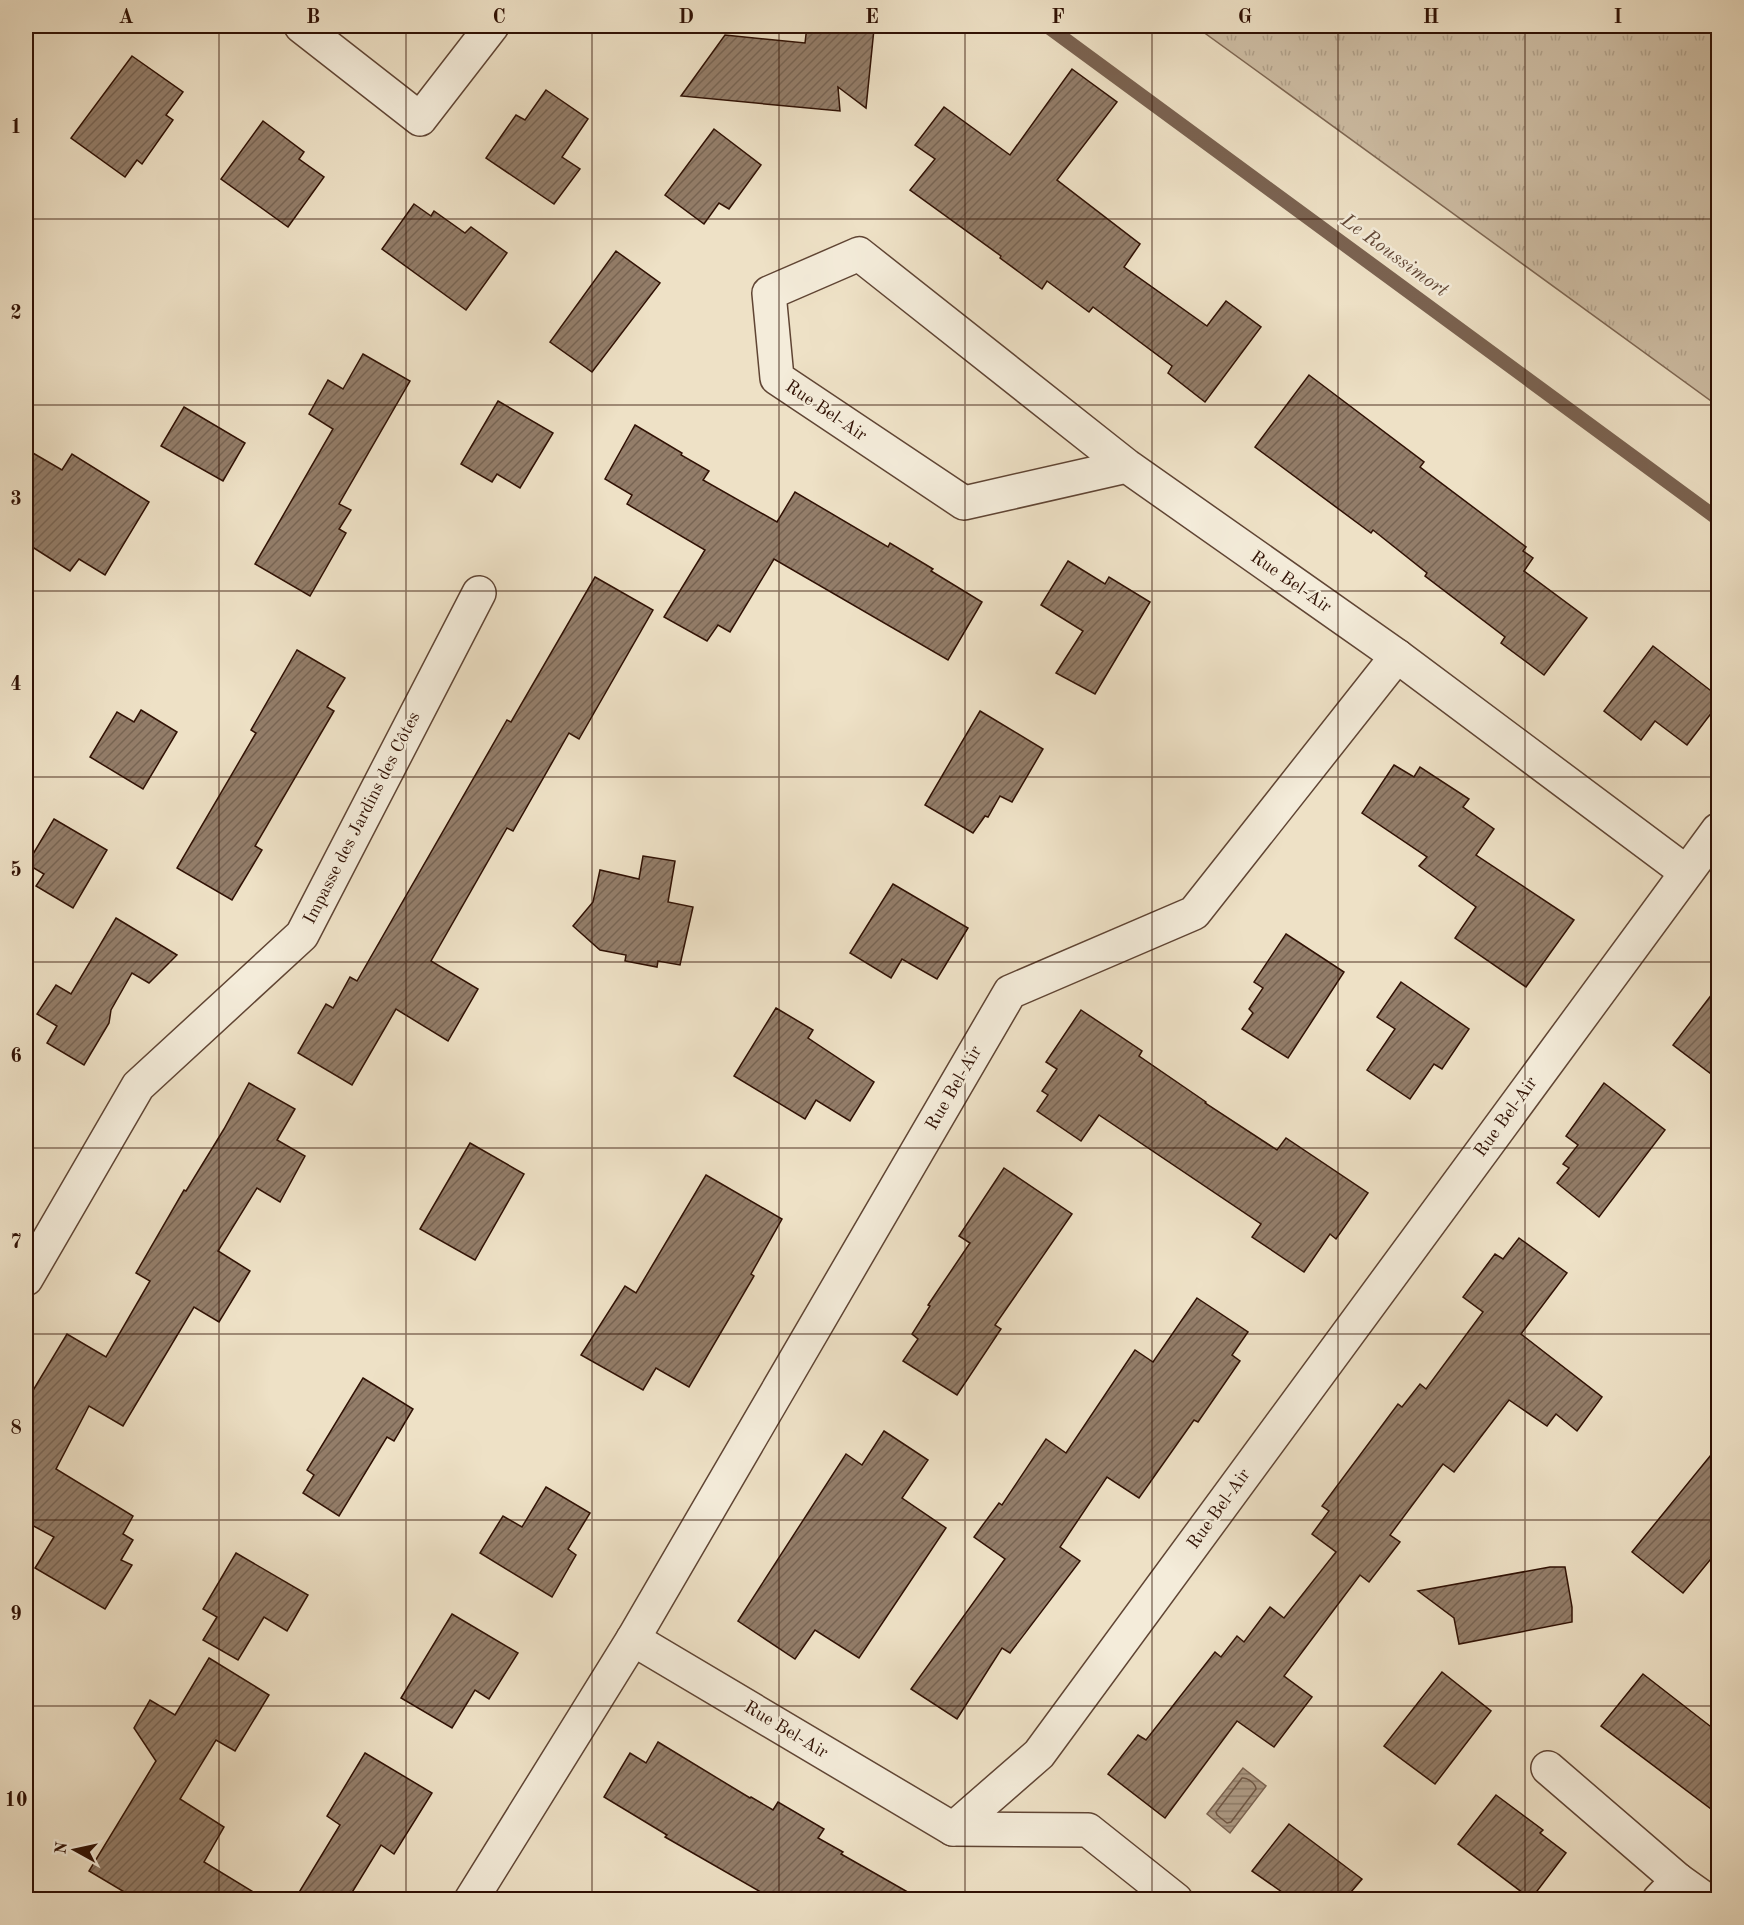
<svg xmlns="http://www.w3.org/2000/svg" width="1744" height="1925" viewBox="0 0 1744 1925" font-family="'Old Standard TT',serif">
	<style>
		.park { fill: url(#park-tufts); stroke: #7f6854; stroke-width: 1.5 }
		.water { fill: url(#water-rules); stroke: #7b6351; stroke-width: 1.5 }
		.lines { fill: none; stroke-linecap: round; stroke-linejoin: round }
		.shore { stroke: #6e5644; stroke-width: 1.5 }
		.stream { stroke: #7b6351; stroke-width: 14 }
		.building { fill: url(#building-hatch); stroke: #301104; stroke-width: 1.5 }
		.minor-casing { stroke: #604534; stroke-width: 36 }
		.minor { stroke: #f4ecda; stroke-width: 33 }
		.grid { fill: none; stroke: #301104; stroke-width: 1.5; stroke-opacity: 0.55 }
		.labels { text-anchor: middle; dominant-baseline: central; stroke-width: 5; stroke-linejoin: round; paint-order: stroke }
		.street-label { font-size: 18px; fill: #301104; stroke: #f4ecda }
		.water-label { font-size: 20px; font-style: italic; fill: #624837; stroke: #f4ecda }
		.neatline { fill: none; stroke: #301104; stroke-width: 2 }
		.grid-label { font-size: 20px; text-anchor: middle; font-weight: bold; fill: #301104 }
	</style>
	<defs>
		<pattern id="park-tufts" width="24" height="20" patternUnits="userSpaceOnUse" patternTransform="scale(1.5)"><rect width="24" height="20" fill="#cebea5"/><path d="M3 7l-1-3M5 7V3M7 7l1-3M15 17l-1-3M17 17v-4M19 17l1-3" fill="none" stroke="#b1a28c"/></pattern>
		<pattern id="water-rules" width="6" height="5" patternUnits="userSpaceOnUse" patternTransform="scale(1.5)"><rect width="6" height="5" fill="#ad9a84"/><path d="M0 2.5h6" fill="none" stroke="#8d7c6a"/></pattern>
		<pattern id="building-hatch" width="6" height="6" patternUnits="userSpaceOnUse" patternTransform="scale(1.5)"><rect width="6" height="6" fill="#937d69"/><path d="M-1 1l2-2M0 6l6-6M5 7l2-2" fill="none" stroke="#786554"/></pattern>
	</defs>
	<rect width="100%" height="100%" fill="#eee1c6"/>
	<filter id="stains"><feTurbulence type="fractalNoise" baseFrequency=".00333" numOctaves="4"/><feColorMatrix values="0 0 0 0 .2 0 0 0 0 .09 0 0 0 0 .02 0 0 0 .5 -.17"/></filter>
	<radialGradient id="worn" r=".72"><stop offset=".6" stop-color="#630" stop-opacity="0"/><stop offset="1" stop-color="#630" stop-opacity=".3"/></radialGradient>
	<!-- park -->
	<path class="park" d="M1195,26h523v380z"/>
	<!-- water -->
	<path class="water" d="M1243,1768l23,18 -36,47 -23,-19z"/>
	<g class="lines">
		<!-- shore -->
		<path class="shore" d="M1242,1778c5,-1 14,6 14,11l-25,33 -4,1 -10,-8 -1,-3z"/>
		<!-- stream -->
		<path class="stream" d="M1047,26l671,493"/>
	</g>
	<!-- building -->
	<g class="building">
		<path d="M807,26h35l32,3 -8,79 -28,-21 2,24 -159,-15 44,-61 80,8z"/>
		<path d="M132,56l51,36 -17,23 7,5 -31,44 -5,-4 -12,17 -54,-39z"/>
		<path d="M1072,69l45,33 -60,78 83,64 -16,23 83,59 19,-25 35,26 -56,75 -37,-29 4,-7 -79,-59 -4,5 -42,-31 -5,8 -42,-31 1,-2 -91,-66 25,-31 -20,-14 29,-38 66,48z"/>
		<path d="M546,90l42,29 -26,38 18,12 -26,35 -68,-46 30,-43 9,5z"/>
		<path d="M263,121l41,31 -5,7 25,18 -36,50 -67,-48z"/>
		<path d="M714,129l47,36 -32,44 -10,-6 -15,21 -39,-29z"/>
		<path d="M414,204l17,12 3,-5 31,22 6,-6 36,26 -41,57 -84,-61z"/>
		<path d="M616,251l44,32 -68,89 -42,-30z"/>
		<path d="M363,354l47,27 -71,123 12,6 -12,19 7,4 -36,63 -55,-32 78,-135 -24,-15 19,-34 15,9z"/>
		<path d="M1309,375l115,87 -4,5 106,80 -3,4 10,7 -9,13 63,47 -43,57 -43,-32 4,-6 -80,-61 2,-3 -54,-43 -2,3 -116,-86z"/>
		<path d="M498,401l55,32 -33,55 -23,-14 -5,8 -31,-18z"/>
		<path d="M184,407l61,36 -22,38 -62,-35z"/>
		<path d="M635,425l47,28 -1,2 28,16 -6,9 74,42 18,-30 93,55 2,-4 43,26 -2,2 51,31 -34,58 -174,-101 -44,73 -12,-7 -11,16 -43,-24 41,-67 -78,-46 5,-9 -27,-16z"/>
		<path d="M26,449l36,21 10,-16 77,48 -44,73 -26,-16 -9,12 -44,-28z"/>
		<path d="M1068,561l37,23 4,-7 41,25 -55,92 -39,-21 27,-42 -42,-26z"/>
		<path d="M595,577l58,33 -74,129 -10,-6 -56,98 -6,-3 -76,133 47,28 -30,52 -52,-32 -44,76 -54,-32 28,-49 7,4 17,-31 7,4 150,-261 4,2z"/>
		<path d="M1653,646l66,51v6l-32,42 -32,-24 -14,19 -37,-29z"/>
		<path d="M297,650l48,28 -18,29 7,4 -79,135 7,4 -30,50 -55,-32 79,-135 -5,-3z"/>
		<path d="M141,710l36,22 -34,57 -53,-32 27,-45 17,10z"/>
		<path d="M980,711l63,38 -31,53 -12,-6 -12,21 -3,-1 -12,17 -48,-28z"/>
		<path d="M1394,765l20,12 6,-10 49,32 -6,8 31,22 -18,26 98,65 -48,67 -71,-49 21,-31 -57,-41 8,-9 -65,-44z"/>
		<path d="M54,819l53,31 -34,58 -37,-22 8,-12 -17,-10z"/>
		<path d="M643,856l32,5 -7,41 25,5 -13,58 -22,-4 -1,6 -32,-6 1,-6 -26,-5 -27,-24 20,-24 7,-32 39,9z"/>
		<path d="M893,884l75,44 -31,51 -35,-20 -11,19 -41,-25z"/>
		<path d="M116,918l61,37 -28,28 -17,-10 -21,37 -2,13 -25,42 -37,-22 10,-17 -20,-12 19,-29 15,9z"/>
		<path d="M1286,934l58,38 -56,86 -46,-29 11,-16 -4,-4 14,-21 -9,-6z"/>
		<path d="M1401,982l68,47 -27,40 -8,-5 -24,35 -43,-29 28,-41 -18,-12z"/>
		<path d="M1719,985v95l-46,-35z"/>
		<path d="M776,1008l37,22 -5,8 66,44 -24,39 -34,-21 -11,19 -71,-43z"/>
		<path d="M1081,1010l61,41 -3,5 67,46 -1,1 72,47 9,-12 82,55 -32,46 -6,-5 -26,38 -52,-35 9,-13 -162,-109 -18,26 -44,-30 11,-16 -6,-4 15,-22 -11,-7z"/>
		<path d="M249,1083l46,26 -18,31 28,16 -25,46 -23,-14 -39,63 32,20 -31,51 -25,-15 -71,119 -34,-20 -33,63 77,47 -10,18 10,6 -12,20 11,5 -27,44 -70,-41 19,-31 -26,-14 -2,4v-125l41,-68 39,23 44,-76 -14,-8 48,-83 2,1 38,-62z"/>
		<path d="M1604,1083l61,47 -66,87 -42,-34 12,-15 -6,-4 15,-19 -12,-9z"/>
		<path d="M470,1143l54,31 -49,86 -55,-31z"/>
		<path d="M1004,1168l68,46 -77,111 6,4 -44,66 -54,-34 15,-22 -6,-5 18,-28 -2,-1 42,-62 -11,-7z"/>
		<path d="M706,1175l76,44 -31,55 3,2 -65,111 -33,-19 -13,22 -62,-35 44,-69 11,7z"/>
		<path d="M1519,1238l48,35 -46,61 81,63 -25,34 -21,-17 -9,12 -38,-26 -55,72 -11,-8 -53,71 10,7 -31,40 -9,-7 -76,101 28,21 -38,50 -37,-26 -72,97 -57,-44 30,-39 8,5 69,-88 6,5 16,-21 7,6 26,-35 14,11 52,-66 -24,-18 17,-23 -7,-5 76,-102 4,3 18,-23 6,5 57,-77 -20,-15 32,-43 8,5z"/>
		<path d="M1197,1298l51,34 -16,23 8,6 -42,61 -4,-2 -55,78 -32,-21 -47,70 20,14 -70,92 -8,-5 -45,71 -46,-30 94,-130 -31,-22 25,-34 3,2 44,-66 20,14 69,-103 18,12z"/>
		<path d="M363,1378l50,31 -19,32 -7,-4 -48,79 -36,-23 11,-18 -7,-5z"/>
		<path d="M884,1431l44,29 -26,38 44,30 -87,130 -44,-28 -20,29 -57,-38 108,-167 16,11z"/>
		<path d="M1719,1445v104l-36,44 -51,-41z"/>
		<path d="M546,1487l44,26 -22,36 8,6 -24,42 -72,-44 23,-37 19,11z"/>
		<path d="M236,1553l72,42 -21,36 -23,-14 -26,43 -35,-20 14,-23 -14,-8z"/>
		<path d="M1550,1567h15l7,40v15l-113,22 -5,-26 -36,-27z"/>
		<path d="M452,1614l66,39 -29,46 -14,-9 -23,38 -51,-30z"/>
		<path d="M209,1658l60,37 -34,56 -19,-11 -36,59 44,28 -20,35 61,37h-129l-47,-28 67,-110 -22,-33 16,-28 25,15z"/>
		<path d="M1442,1672l49,39 -56,73 -51,-38z"/>
		<path d="M1643,1674l76,59v82l-118,-89z"/>
		<path d="M658,1742l92,56 1,-1 22,13 5,-8 46,27 -6,9 25,14 -2,2 79,45h-147l-108,-62 2,-2 -63,-38 26,-44 16,10z"/>
		<path d="M365,1753l67,40 -38,61 -13,-9 -33,54h-53l45,-74 -13,-9z"/>
		<path d="M1496,1795l47,35 -3,3 26,20 -35,46 -73,-55z"/>
		<path d="M1289,1824l73,55 -17,20h-53l-40,-28z"/>
	</g>
	<g class="lines">
		<defs>
			<g id="minor">
				<path d="M301,26l119,93 72,-93"/>
				<path d="M1127,466l-163,37 -187,-125 -8,-85 90,-39 268,212 270,190 289,216"/>
				<path d="M26,1279l112,-193 164,-151 177,-342"/>
				<path d="M633,1639l320,190 86,-75 679,-924"/>
				<path d="M1548,1768l130,112"/>
				<path d="M953,1829l135,1 88,70"/>
				<path d="M471,1900l162,-261 377,-647 184,-79 203,-257"/>
				<path d="M1659,1900l19,-20 28,20"/>
			</g>
		</defs>
		<!-- minor casing -->
		<use href="#minor" class="minor-casing"/>
		<!-- minor -->
		<use href="#minor" class="minor"/>
	</g>
	<!-- grid -->
	<path class="grid" d="M219,26v1874M406,26v1874M592,26v1874M779,26v1874M965,26v1874M1152,26v1874M1338,26v1874M1525,26v1874M26,219h1692M26,405h1692M26,591h1692M26,777h1692M26,962h1692M26,1148h1692M26,1334h1692M26,1520h1692M26,1706h1692"/>
	<g class="labels">
		<!-- street labels -->
		<g class="street-label">
			<text transform="translate(826 411) rotate(34)">Rue Bel-Air</text>
			<text transform="translate(1291 582) rotate(35)">Rue Bel-Air</text>
			<text transform="translate(362 818) rotate(-63)">Impasse des Jardins des Côtes</text>
			<text transform="translate(954 1088) rotate(-60)">Rue Bel-Air</text>
			<text transform="translate(1506 1117) rotate(-54)">Rue Bel-Air</text>
			<text transform="translate(1219 1509) rotate(-54)">Rue Bel-Air</text>
			<text transform="translate(786 1730) rotate(31)">Rue Bel-Air</text>
		</g>
		<!-- water labels -->
		<g class="water-label">
			<text transform="translate(1394 256) rotate(36)">Le Roussimort</text>
		</g>
	</g>
	<!-- margin -->
	<rect width="1744" height="1925" fill="none" stroke="#eee1c6" stroke-width="66"/>
	<!-- north arrow -->
	<g transform="translate(75 1850) rotate(278)" stroke="#f4ecda" stroke-width="4.5" paint-order="stroke">
	<path d="M0-4.5L10 22L0 15L-10 22Z" fill="#301104"/>
	<text y="-9" font-size="16" font-weight="bold" text-anchor="middle" fill="#301104">N</text>
	</g>
	<rect x="33" y="33" width="1678" height="1859" class="neatline"/>
	<g class="grid-label">
		<text x="126" y="23">A</text>
		<text x="313" y="23">B</text>
		<text x="499" y="23">C</text>
		<text x="686" y="23">D</text>
		<text x="872" y="23">E</text>
		<text x="1058" y="23">F</text>
		<text x="1245" y="23">G</text>
		<text x="1431" y="23">H</text>
		<text x="1618" y="23">I</text>
		<text x="16" y="133">1</text>
		<text x="16" y="319">2</text>
		<text x="16" y="505">3</text>
		<text x="16" y="690">4</text>
		<text x="16" y="876">5</text>
		<text x="16" y="1062">6</text>
		<text x="16" y="1248">7</text>
		<text x="16" y="1434">8</text>
		<text x="16" y="1620">9</text>
		<text x="16" y="1806">10</text>
	</g>
	<rect width="100%" height="100%" filter="url(#stains)"/>
	<rect width="100%" height="100%" fill="url(#worn)"/>
</svg>
